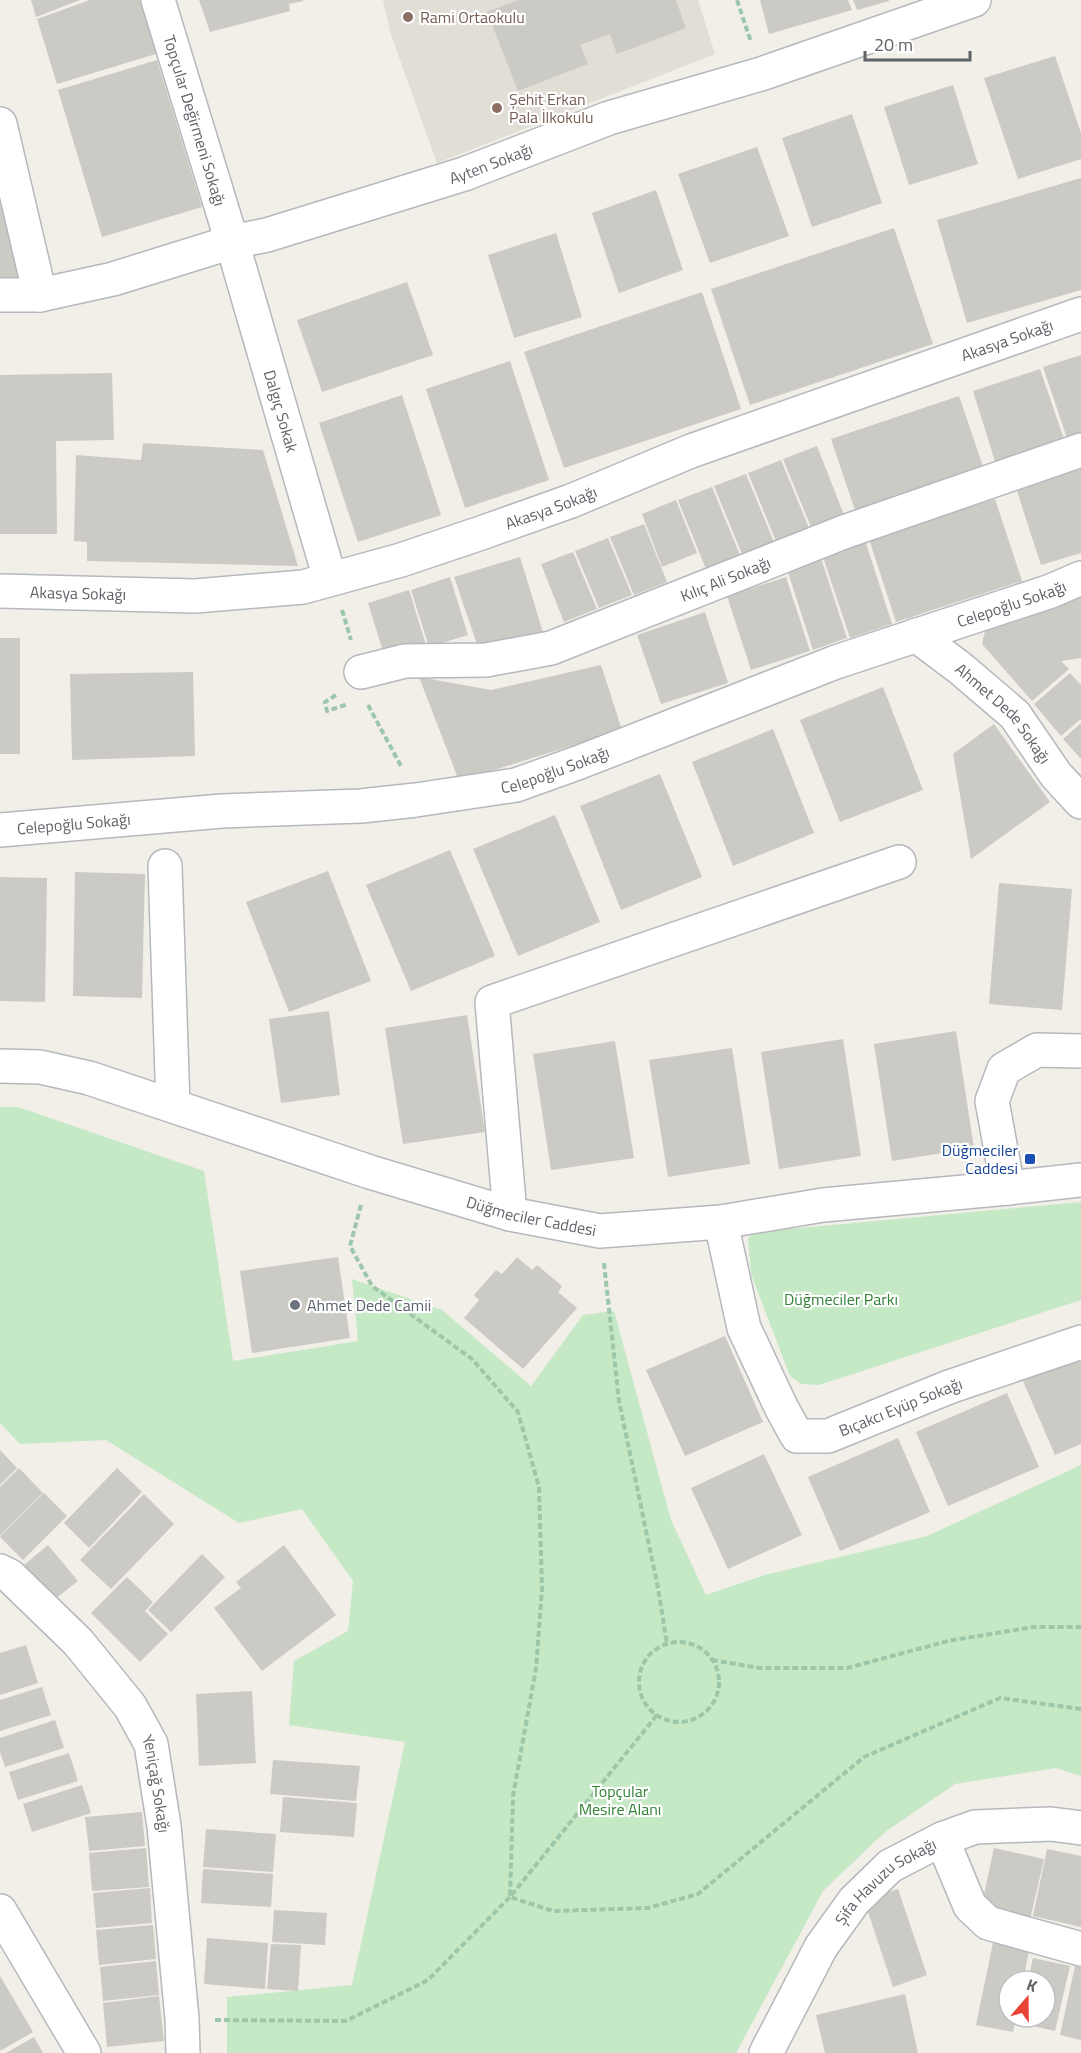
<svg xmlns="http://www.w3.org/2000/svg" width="1081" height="2053" viewBox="0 0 1081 2053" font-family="'Titillium Web',sans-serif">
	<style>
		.education { fill: #e1ded6 }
		.green { fill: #c5e8c5 }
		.building { fill: #cccac5 }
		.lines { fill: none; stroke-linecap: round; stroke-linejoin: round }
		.minor-casing { stroke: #b5b8bc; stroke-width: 36 }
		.path { stroke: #9cc7a9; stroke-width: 4; stroke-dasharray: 6 3; stroke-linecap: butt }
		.minor { stroke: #fff; stroke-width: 33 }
		.education-dot { fill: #8d6e63; stroke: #fff; stroke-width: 2 }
		.transit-dot { fill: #1a4fb4; stroke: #fff; stroke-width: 2 }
		.worship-dot { fill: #6b7280; stroke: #fff; stroke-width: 2 }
		.labels { text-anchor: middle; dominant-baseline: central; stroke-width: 4.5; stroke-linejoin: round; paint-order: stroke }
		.education-label { font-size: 16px; fill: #785e54; stroke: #fff; text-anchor: start }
		.street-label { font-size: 16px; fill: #5f6368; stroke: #fff }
		.transit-label { font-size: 16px; fill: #164399; stroke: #fff; text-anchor: end }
		.park-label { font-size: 16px; fill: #348238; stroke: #fff }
		.worship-label { font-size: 16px; fill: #5b616d; stroke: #fff; text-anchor: start }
	</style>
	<rect width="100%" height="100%" fill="#f1efe8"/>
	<!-- education -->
	<path class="education" d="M383,0h315l17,54 -278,109 -47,-131z"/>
	<!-- green -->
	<g class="green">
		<path d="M0,1107h18l186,64 29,190 125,-20 -6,-62 90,31 89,76 52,-71 31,-4 57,209 35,75 59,-20 162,-39 154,-71v311l-25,-8 -101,16 -70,48 -62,59 -87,162h-509v-56l125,-12 53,-243 -116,-17 5,-64 54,-30 5,-50 -51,-72 -63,14 -133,-83 -86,4 -20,-21z"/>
		<path d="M1081,1202v98l-262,85 -18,-1 -11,-8 -39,-102 -3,-36 8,-6z"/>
	</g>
	<!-- building -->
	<g class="building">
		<path d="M31,0h49l-44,17z"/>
		<path d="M90,0h61l18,50 -112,34 -20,-65z"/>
		<path d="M199,0h104v1l-14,3 1,7 -80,21z"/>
		<path d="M518,0h158l10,28 -69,26 -7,-20 -30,11 8,19 -70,27 -31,-79z"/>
		<path d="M760,0h88l4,10 -83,24z"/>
		<path d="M853,0h36v1l-32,9z"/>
		<path d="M1055,56l26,77v26l-63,20 -34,-101z"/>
		<path d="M157,60l45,147 -100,30 -44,-147z"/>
		<path d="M953,85l25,79 -69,21 -25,-78z"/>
		<path d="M852,114l30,89 -70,24 -30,-89z"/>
		<path d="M757,147l32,89 -79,27 -32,-89z"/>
		<path d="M0,172l32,101 -32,8z"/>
		<path d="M1081,178v112l-114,33 -30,-103z"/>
		<path d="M656,190l27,80 -64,23 -27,-80z"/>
		<path d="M894,228l39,116 -183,61 -39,-116z"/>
		<path d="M556,233l26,84 -68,21 -26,-83z"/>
		<path d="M407,282l26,73 -111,37 -25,-72z"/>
		<path d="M702,292l39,117 -177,59 -40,-116z"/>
		<path d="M1081,355v88l-11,4 -27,-80z"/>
		<path d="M510,361l39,119 -84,28 -39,-119z"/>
		<path d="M1040,369l27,79 -69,23 -25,-80z"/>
		<path d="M112,373l2,67 -58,1 1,93h-57v-159z"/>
		<path d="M402,395l39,120 -83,27 -39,-119z"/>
		<path d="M959,396l27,79 -128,44 -27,-80z"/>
		<path d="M143,443l120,7 35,116 -211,-5v-19l-13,-1 2,-86 65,5z"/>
		<path d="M817,446l29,74 -33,12 -30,-73z"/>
		<path d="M781,460l30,73 -33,13 -30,-73z"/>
		<path d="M1081,467v86l-40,12 -25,-77z"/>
		<path d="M746,474l30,73 -32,12 -30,-73z"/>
		<path d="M712,487l30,73 -34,14 -30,-74z"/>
		<path d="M995,499l27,82 -126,41 -27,-83z"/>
		<path d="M676,500l21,53 -35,14 -20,-53z"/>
		<path d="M644,524l23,58 -33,13 -24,-58z"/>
		<path d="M608,538l24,57 -33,13 -24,-57z"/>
		<path d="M865,540l27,84 -42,14 -28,-84z"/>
		<path d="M573,552l24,57 -33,13 -23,-58z"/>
		<path d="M820,555l27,83 -34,12 -27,-84z"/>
		<path d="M520,557l25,82 -66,11 -25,-73z"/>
		<path d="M450,577l18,58 -39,12 -18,-57z"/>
		<path d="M786,577l24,74 -59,19 -24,-74z"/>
		<path d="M409,590l18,58 -41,13 -18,-58z"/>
		<path d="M1081,593v65l-20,3 8,8 -37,32 -50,-57 5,-22z"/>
		<path d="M705,612l23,71 -67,21 -24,-69z"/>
		<rect x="0" y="638" width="20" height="116"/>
		<path d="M601,665l21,65 -163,51 -40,-104 72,13z"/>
		<path d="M193,672l2,84 -123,4 -2,-86z"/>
		<path d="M1070,673l11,12v34l-20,17 -27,-32z"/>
		<path d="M883,687l40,103 -83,32 -40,-102z"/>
		<path d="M1081,723v36l-18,-20z"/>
		<path d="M994,724l56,78 -79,57 -18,-105z"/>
		<path d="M773,729l41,104 -81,33 -41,-104z"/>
		<path d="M660,774l42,103 -81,33 -41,-104z"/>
		<path d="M555,815l45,107 -82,34 -45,-107z"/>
		<path d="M450,850l45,106 -84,35 -45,-106z"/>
		<path d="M328,871l43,110 -82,31 -43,-110z"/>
		<path d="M75,872l70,2 -3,124 -69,-2z"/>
		<path d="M0,877l47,1 -2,124 -45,-1z"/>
		<path d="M999,883l73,6 -10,121 -73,-6z"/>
		<path d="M329,1011l11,84 -59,8 -12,-84z"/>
		<path d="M467,1015l18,117 -82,12 -18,-116z"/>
		<path d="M956,1031l18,117 -82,13 -18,-117z"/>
		<path d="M843,1039l18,117 -82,13 -18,-117z"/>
		<path d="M615,1041l19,117 -83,12 -18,-116z"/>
		<path d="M732,1048l18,116 -82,13 -19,-117z"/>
		<path d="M338,1257l12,81 -98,15 -12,-82z"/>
		<path d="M517,1257l15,13 5,-5 25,21 -4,6 19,16 -54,61 -59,-51 15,-18 -5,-5 22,-25 6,4z"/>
		<path d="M725,1336l38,86 -78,34 -39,-86z"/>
		<path d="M1081,1356v88l-26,11 -32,-74z"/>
		<path d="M1007,1393l32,74 -91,39 -32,-74z"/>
		<path d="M898,1438l32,74 -90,39 -32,-74z"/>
		<path d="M0,1450l17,18 -17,17z"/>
		<path d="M764,1454l38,81 -74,34 -37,-81z"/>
		<path d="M19,1468l24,25 -43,43v-49z"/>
		<path d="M117,1468l25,24 -53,56 -25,-25z"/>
		<path d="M44,1493l23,23 -44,44 -23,-23z"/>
		<path d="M144,1494l30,30 -63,65 -31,-29z"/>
		<path d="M48,1545l30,36 -24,19 -30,-35z"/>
		<path d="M284,1545l52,70 -74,56 -48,-63 27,-20 -5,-6z"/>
		<path d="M202,1554l23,23 -54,55 -23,-22z"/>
		<path d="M127,1577l26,25 -8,9 23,23 -28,28 -49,-49z"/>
		<path d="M26,1645l12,38 -38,12v-42z"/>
		<path d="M42,1687l9,28 -51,16v-31z"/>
		<path d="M252,1691l4,72 -57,3 -3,-72z"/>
		<path d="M55,1720l9,28 -59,19 -5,-15v-14z"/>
		<path d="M69,1753l9,28 -60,19 -9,-28z"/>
		<path d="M273,1760l87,6 -4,35 -86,-7z"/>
		<path d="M82,1785l9,28 -59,19 -9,-28z"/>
		<path d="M283,1797l74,6 -3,34 -74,-5z"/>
		<path d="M142,1812l3,34 -56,5 -4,-34z"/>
		<path d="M206,1829l70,5 -3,38 -70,-5z"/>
		<path d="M146,1848l3,39 -57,4 -3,-38z"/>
		<path d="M994,1848l50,11 -14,61 -49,-12z"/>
		<path d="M1047,1849l34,7v71l-48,-11z"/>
		<path d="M203,1869l70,5 -2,33 -70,-4z"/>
		<path d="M150,1888l2,35 -56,5 -3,-35z"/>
		<path d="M898,1889l29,86 -34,12 -29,-87z"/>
		<path d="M274,1910l53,3 -2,32 -53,-3z"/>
		<path d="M153,1925l3,34 -57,6 -3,-35z"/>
		<path d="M207,1938l61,5 -3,46 -61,-5z"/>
		<path d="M994,1938l36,8 -7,35h-14v36h7l-3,15 -37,-7z"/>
		<path d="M271,1944l30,1 -3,46 -31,-2z"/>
		<path d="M1033,1958l37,8 -15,65 -36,-8 1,-6h25v-36h-17z"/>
		<path d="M156,1961l3,34 -56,6 -3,-34z"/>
		<path d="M1075,1966l6,1v73l-21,-5z"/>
		<path d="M0,1976l33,56 -33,19z"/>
		<path d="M905,1994l13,59h-93l-9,-38z"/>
		<path d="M159,1996l5,45 -57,6 -4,-44z"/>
		<path d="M34,2037l9,16h-37z"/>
	</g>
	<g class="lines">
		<defs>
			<g id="minor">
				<path id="s1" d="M158,0l74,242 98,337"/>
				<path d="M0,124l40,171"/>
				<path id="s2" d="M0,295h40l73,-16 119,-37 35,-7 197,-61 145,-56 152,-44 213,-74"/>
				<path id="s3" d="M0,591l195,5 108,-9 98,-27 80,-27 90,-32 120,-50 390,-137"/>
				<path id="s4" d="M916,635l44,33 55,47 41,60 25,27"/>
				<path id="s5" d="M361,672l44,-11 81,-1 65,-12 293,-116 237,-82"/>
				<path id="s6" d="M0,830l222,-19 139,-5 55,-6 100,-15 64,-23 256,-100 215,-71 30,-13"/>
				<path d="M165,866l8,240"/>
				<path id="s7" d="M0,1066l40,1 49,11 281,94 140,42 90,17 121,-9 102,-17 185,-17 73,-8"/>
				<path d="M1008,1188l-16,-87 12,-32 33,-19 44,1"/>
				<path d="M510,1214l-18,-212 407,-140"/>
				<path id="s8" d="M721,1222l23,106 37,79 16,29h31l121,-49 132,-45"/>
				<path id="s9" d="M0,1571l10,5 68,66 52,64 21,38 13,82 18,193 1,34"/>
				<path d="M942,1839l28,67 18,17 93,26"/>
				<path d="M0,1911l84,142"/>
				<path id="s10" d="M766,2053l55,-106 33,-46 36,-35 52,-27 33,-12 76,-3 30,4"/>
			</g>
		</defs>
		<!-- minor casing -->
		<use href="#minor" class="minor-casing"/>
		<!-- path -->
		<g class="path">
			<path d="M737,0l14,42"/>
			<path d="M342,610l9,30"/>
			<path d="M336,695l-11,7 2,9 21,-7"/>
			<path d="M368,705l33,61"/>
			<path d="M361,1205l-11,41 22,40 100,73 46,53 21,75 3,102 -6,79 -23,128 -3,101 43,14 95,-3 50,-14 166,-137 136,-59 81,11"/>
			<path d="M604,1263l15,138 39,187 9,56"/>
			<circle cx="679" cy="1682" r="40"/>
			<path d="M712,1660l47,8h88l101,-27 85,-14h48"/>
			<path d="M215,2020l131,1 82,-41 82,-83 147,-182"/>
		</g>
		<!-- minor -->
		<use href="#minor" class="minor"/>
	</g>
	<!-- markers -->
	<g class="education-dot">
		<circle cx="408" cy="17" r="6"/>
		<circle cx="497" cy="108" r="6"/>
	</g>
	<rect class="transit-dot" x="1024" y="1153" width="12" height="12" rx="3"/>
	<circle class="worship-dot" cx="295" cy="1305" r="6"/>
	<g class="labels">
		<!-- education labels -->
		<g class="education-label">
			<text x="420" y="17">Rami Ortaokulu</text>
			<text x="509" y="99">Şehit Erkan<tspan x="509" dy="18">Pala İlkokulu</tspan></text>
		</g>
		<!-- street labels -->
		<g class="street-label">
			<text stroke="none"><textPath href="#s1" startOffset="126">Topçular Değirmeni Sokağı</textPath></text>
			<text stroke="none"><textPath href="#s2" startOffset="510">Ayten Sokağı</textPath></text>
			<text stroke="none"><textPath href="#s3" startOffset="1050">Akasya Sokağı</textPath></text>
			<text stroke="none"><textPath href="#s1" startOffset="429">Dalgıç Sokak</textPath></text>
			<text stroke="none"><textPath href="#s3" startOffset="564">Akasya Sokağı</textPath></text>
			<text stroke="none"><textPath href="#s5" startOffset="380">Kılıç Ali Sokağı</textPath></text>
			<text stroke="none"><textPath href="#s3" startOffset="78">Akasya Sokağı</textPath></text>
			<text stroke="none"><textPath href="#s6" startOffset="1046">Celepoğlu Sokağı</textPath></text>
			<text stroke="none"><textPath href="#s4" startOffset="118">Ahmet Dede Sokağı</textPath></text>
			<text stroke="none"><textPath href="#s6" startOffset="560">Celepoğlu Sokağı</textPath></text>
			<text stroke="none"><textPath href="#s6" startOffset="74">Celepoğlu Sokağı</textPath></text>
			<text stroke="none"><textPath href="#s7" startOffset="554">Düğmeciler Caddesi</textPath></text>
			<text stroke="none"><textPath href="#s8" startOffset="338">Bıçakcı Eyüp Sokağı</textPath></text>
			<text stroke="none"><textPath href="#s9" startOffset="272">Yeniçağ Sokağı</textPath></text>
			<text stroke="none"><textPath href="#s10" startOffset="213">Şifa Havuzu Sokağı</textPath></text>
		</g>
		<!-- transit labels -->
		<g class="transit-label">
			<text x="1018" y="1150">Düğmeciler<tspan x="1018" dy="18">Caddesi</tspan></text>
		</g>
		<!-- park labels -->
		<g class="park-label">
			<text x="841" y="1299">Düğmeciler Parkı</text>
			<text x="620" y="1791">Topçular<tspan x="620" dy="18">Mesire Alanı</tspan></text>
		</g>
		<!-- worship labels -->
		<g class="worship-label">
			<text x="307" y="1305">Ahmet Dede Camii</text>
		</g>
	</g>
	<!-- north arrow -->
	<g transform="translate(1027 1999) rotate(20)"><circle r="28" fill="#ffffff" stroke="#bfc1c3" stroke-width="1.5"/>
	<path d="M0-4.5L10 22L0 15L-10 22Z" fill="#ea4335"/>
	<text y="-9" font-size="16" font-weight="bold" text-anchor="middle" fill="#5f6368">K</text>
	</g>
	<!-- scale -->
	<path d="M865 51v9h105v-9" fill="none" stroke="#5f6368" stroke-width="3"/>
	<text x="874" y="51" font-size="18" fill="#5f6368" stroke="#ffffff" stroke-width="4.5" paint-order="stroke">20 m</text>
</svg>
